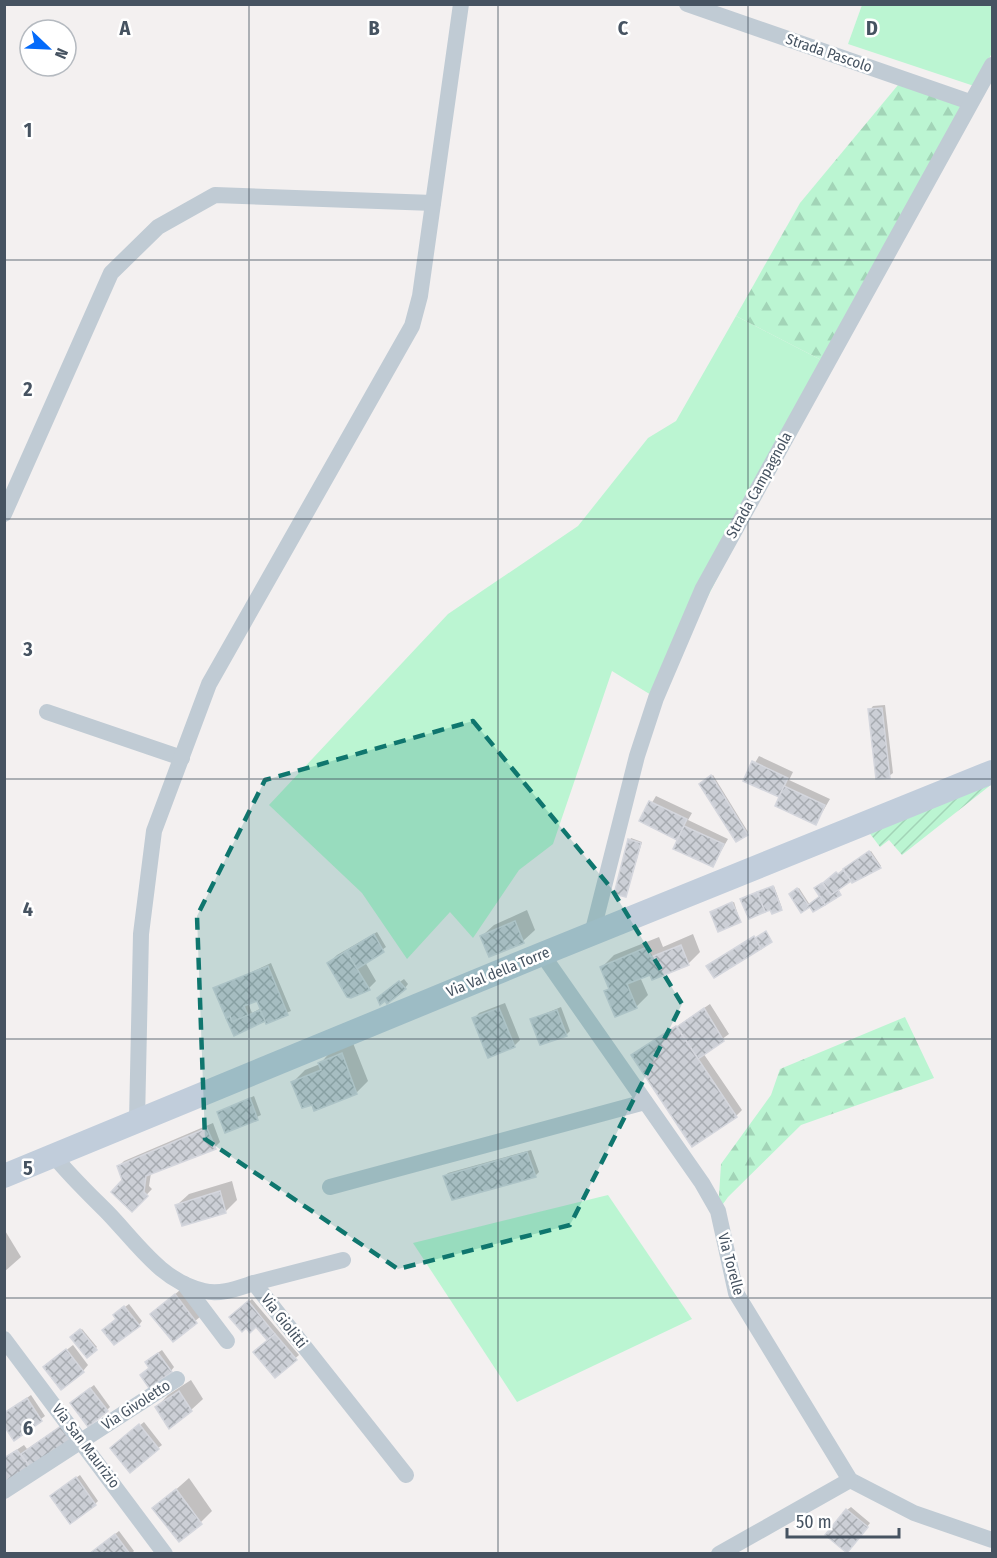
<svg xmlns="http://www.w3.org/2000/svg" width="997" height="1558" viewBox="0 0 997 1558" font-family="'Fira Sans Condensed',sans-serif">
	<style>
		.green { fill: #bbf5d2 }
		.forest { fill: url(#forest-firs) }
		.garden { fill: url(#garden-furrows) }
		.shadow { fill: #0003; fill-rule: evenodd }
		.building { fill: url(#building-cross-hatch); stroke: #d4d6dd; stroke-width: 1.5 }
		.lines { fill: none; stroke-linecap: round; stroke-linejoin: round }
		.street { stroke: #c0cbd4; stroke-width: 16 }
		.secondary { stroke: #c1cddb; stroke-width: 24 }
		.marked { fill: #0f766e; fill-opacity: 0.2; stroke: #0f766e; stroke-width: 4.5; stroke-dasharray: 12 8; stroke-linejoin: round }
		.grid { fill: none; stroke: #465361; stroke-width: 1.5; stroke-opacity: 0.55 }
		.labels { text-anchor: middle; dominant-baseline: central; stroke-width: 5; stroke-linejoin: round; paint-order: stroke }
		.street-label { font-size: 15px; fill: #465361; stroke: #fff }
		.grid-label { font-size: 20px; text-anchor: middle; font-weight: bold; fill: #465361; stroke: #fff; stroke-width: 5; stroke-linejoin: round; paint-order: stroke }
	</style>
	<defs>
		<pattern id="forest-firs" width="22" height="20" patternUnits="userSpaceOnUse" patternTransform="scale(1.5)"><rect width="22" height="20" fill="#bbf5d2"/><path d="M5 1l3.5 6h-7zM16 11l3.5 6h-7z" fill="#a2d4b7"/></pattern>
		<pattern id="garden-furrows" width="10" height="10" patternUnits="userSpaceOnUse" patternTransform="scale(1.5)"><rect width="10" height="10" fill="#bbf5d2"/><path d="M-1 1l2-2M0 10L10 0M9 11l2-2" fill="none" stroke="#a2d4b7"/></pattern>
		<pattern id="building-cross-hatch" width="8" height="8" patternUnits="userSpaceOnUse" patternTransform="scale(1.5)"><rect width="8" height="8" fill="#cccfd6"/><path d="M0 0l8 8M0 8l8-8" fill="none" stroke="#a7abb1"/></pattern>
	</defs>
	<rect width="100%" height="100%" fill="#f3f0f0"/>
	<!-- green -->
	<g class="green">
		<path d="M862,5h130v48l-18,33 -126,-42z"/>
		<path d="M736,316l91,47 -171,335 -44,-27 -59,173 -34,26 -46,68 -23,-26 -43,47 -45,-66 -93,-88 179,-191 130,-88 70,-88 28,-17z"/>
		<path d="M608,1195l84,124 -175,83 -104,-159z"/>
	</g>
	<!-- forest -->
	<g class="forest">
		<path d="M903,79l67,23 -143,261 -91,-47 64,-113z"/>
		<path d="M905,1017l29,61 -133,47 -73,72 -10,14 3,-47 50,-69 9,-26z"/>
	</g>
	<!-- garden -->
	<path class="garden" d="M992,784l-90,71 -13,-15 -9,7 -12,-16z"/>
	<!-- shadow -->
	<g class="shadow">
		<path d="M885,705l8,68 -4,3 -19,-66 3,-4z"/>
		<path d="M759,756l34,16 -4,8 41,19 -14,24 -35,-26 -36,-17z"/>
		<path d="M713,775l35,57 -1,2 -45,-51z"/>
		<path d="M656,796l36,17 -4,7 40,19 -15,26 -33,-26 -39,-18z"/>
		<path d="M631,838l11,4 -16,54 4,-56z"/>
		<path d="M871,851l10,15 -16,11 -2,-3 -25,14 2,5 -26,17 7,-14 -3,-9z"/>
		<path d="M774,886l8,22 -9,4 -2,-4 -28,-10z"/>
		<path d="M799,888l11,17 -8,6 -10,-19z"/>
		<path d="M734,902l6,19 -27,-10z"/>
		<path d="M527,910l8,20 -12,11 -41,-5 12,-11z"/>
		<path d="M377,932l9,15 -21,15 11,19 -7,7 -40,-25 8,-8z"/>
		<path d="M693,934l7,18 -12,12 -48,13 8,18 -12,12 -30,-16 4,-4 -8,-20 12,-12 45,-18 4,10z"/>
		<path d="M271,963l20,48 -56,23 -20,-45zM257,999l4,9 -9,5 -4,-10z"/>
		<path d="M404,979l4,5 -3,4 -23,7z"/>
		<path d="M505,1003l15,37 -6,6 -40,-27 5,-6z"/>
		<path d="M710,1004l19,30 -26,19 39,57 -6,6 -103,-60z"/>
		<path d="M561,1007l9,24 -4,4 -34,-16z"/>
		<path d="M353,1043l15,38 -11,11 -42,17 -22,-27 12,-12 15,-6 11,-13z"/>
		<path d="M254,1096l7,19 -35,16 -7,-19z"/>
		<path d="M213,1123l7,19 -5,5 -64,26 -2,13 3,3 -20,21 -13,-44 5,-5z"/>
		<path d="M531,1150l8,22 -4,4h-90l3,-3z"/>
		<path d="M232,1181l5,19 -11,11 -43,13 -6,-19 12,-11z"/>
		<path d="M4,1229l17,28 -17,15z"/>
		<path d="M187,1284l21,26 -35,30 -21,-26z"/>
		<path d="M252,1299l47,56 -24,21 -6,-36 -12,-15 -22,-11z"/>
		<path d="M129,1304l13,17 -3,4 -22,-6 1,-7z"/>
		<path d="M82,1329l15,18 -10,9 -15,-19z"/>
		<path d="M73,1345l15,20 -5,6 -32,-9z"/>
		<path d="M162,1350l12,17 -3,4 -20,-3 -1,-10z"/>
		<path d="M191,1380l12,19 -12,11 -34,-3 11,-12z"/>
		<path d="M94,1385l16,22 -3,3 -32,-10z"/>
		<path d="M31,1395l14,21 -31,23 -10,-25z"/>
		<path d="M67,1422l8,12 -71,48v-24l20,-13 3,4z"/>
		<path d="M144,1422l18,23 -4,3 -42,-3z"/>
		<path d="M80,1475l18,26 -3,3 -40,-11z"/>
		<path d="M189,1478l23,33 -11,11 -47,-13z"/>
		<path d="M851,1507l19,16 -20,25 -3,-38z"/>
		<path d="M119,1531l15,20 -3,3h-41z"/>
	</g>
	<!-- building -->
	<g class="building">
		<path d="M882,708l8,70 -14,1 -8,-70z"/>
		<path d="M752,761l36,17 -9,19 -36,-16z"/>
		<path d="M711,775l37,60 -12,7 -37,-58z"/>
		<path d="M784,786l41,19 -9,20 -41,-19z"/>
		<path d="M649,801l38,18 -10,21 -38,-19z"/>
		<path d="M684,826l40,18 -11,23 -40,-18z"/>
		<path d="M628,839l13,4 -15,54 -12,-3z"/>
		<path d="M869,851l12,17 -29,15 -9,-14z"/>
		<path d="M843,870l8,11 -20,14 -8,-12 13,-11 2,2z"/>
		<path d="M822,883l9,12 7,-5 3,5 -16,10 -11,-17z"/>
		<path d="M773,886l9,24 -10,4 -2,-4 -5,2 -8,-20z"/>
		<path d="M797,888l11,17 12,-9 5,9 -12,7 -3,-5 -9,6 -12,-19z"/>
		<path d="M757,892l8,20 -16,7 -9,-20z"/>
		<path d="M732,902l9,20 -23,10 -8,-20z"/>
		<path d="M515,921l9,22 -35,14 -9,-21z"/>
		<path d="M766,931l6,11 -11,7 -6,-11z"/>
		<path d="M374,934l10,18 -27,17 -11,-18z"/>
		<path d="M754,936l7,13 -47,29 -8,-12z"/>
		<path d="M681,945l8,20 -37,15 -2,-5 -23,9 10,24 -22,9 -11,-26 5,-2 -9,-22 47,-20 4,10z"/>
		<path d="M346,951l24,39 -19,8 -4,-1 -20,-34z"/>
		<path d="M268,966l20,49 -22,9 -9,-23 -13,5 4,9 -16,7 -2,-6 -4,2 -13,-30z"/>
		<path d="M399,981l7,8 -19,15 -2,-3 -5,4 -3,-7z"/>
		<path d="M499,1008l16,39 -27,11 -16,-40z"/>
		<path d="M704,1008l20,33 -26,18 -21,-32z"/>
		<path d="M260,1010l5,11 -31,15 -8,-18 4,-2 2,6z"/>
		<path d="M557,1010l10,26 -27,9 -10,-26z"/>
		<path d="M676,1026l61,91 -45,30 -61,-92z"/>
		<path d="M342,1053l15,41 -43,17 -2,-6 -10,3 -11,-26 30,-12 -3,-7z"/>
		<path d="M250,1098l8,22 -33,13 -8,-21z"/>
		<path d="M207,1128l9,21 -70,27 -2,16 4,4 -16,16 -21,-20 11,-12 -5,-14z"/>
		<path d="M527,1152l9,25 -84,23 -9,-24z"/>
		<path d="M220,1191l6,22 -44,13 -7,-21z"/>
		<path d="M175,1294l22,29 -24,19 -23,-28z"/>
		<path d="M248,1301l27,33 -8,6 -11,-13 -6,6 -4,-5 -4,4 -13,-15z"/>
		<path d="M124,1306l16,20 -26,19 -12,-15 14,-11 -3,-4z"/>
		<path d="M80,1329l17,21 -10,8 -17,-21z"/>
		<path d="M275,1334l22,26 -22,18 -22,-26z"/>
		<path d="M66,1349l18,23 -23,18 -18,-23z"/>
		<path d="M158,1353l14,19 -23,16 -9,-13 9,-7 -4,-6z"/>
		<path d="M90,1388l18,23 -20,16 -18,-24z"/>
		<path d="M179,1391l13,20 -23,18 -14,-22z"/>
		<path d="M27,1398l15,23 -28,20 -10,-15v-13z"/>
		<path d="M139,1424l20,25 -29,24 -20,-25z"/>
		<path d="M61,1426l10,15 -41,26 -9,-13z"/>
		<path d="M17,1450l13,17 -26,17v-26z"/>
		<path d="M76,1477l20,28 -26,19 -20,-28z"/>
		<path d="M176,1489l26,35 -23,18 -27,-34z"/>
		<path d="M846,1509l22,18 -21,26 -22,-18z"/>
		<path d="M115,1534l15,20h-41z"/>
	</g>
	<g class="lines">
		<!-- street -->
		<g class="street">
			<path d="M687,4l283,98"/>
			<path d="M4,514l107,-241 47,-46 57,-32 218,8"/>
			<path d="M47,712l135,46"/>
			<path d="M592,934l45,-178 19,-58 47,-110 289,-523"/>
			<path d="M542,954l160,229 16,28 18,82 114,187 64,33 78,27"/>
			<path d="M137,1121l4,-187 13,-103 55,-147 203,-358 8,-30 41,-292"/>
			<path d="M54,1156c17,21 35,38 54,57 28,29 54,69 96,78 17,4 34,-3 50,-8l152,192"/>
			<path d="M330,1187l315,-85"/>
			<path d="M254,1283l89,-23"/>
			<path d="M184,1284l43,57"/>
			<path d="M4,1339l161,215"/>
			<path d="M4,1491l173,-112"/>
			<path d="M719,1554l131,-74"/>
		</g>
		<!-- secondary -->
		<path class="secondary" d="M4,1176l538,-222 450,-182"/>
	</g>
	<!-- marked area -->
	<path class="marked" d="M473,721l138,167 71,116 -112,221 -172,44 -193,-130 -8,-223 68,-136z"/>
	<!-- grid -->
	<path class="grid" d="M249,4v1550M498,4v1550M748,4v1550M4,260h988M4,519h988M4,779h988M4,1039h988M4,1298h988"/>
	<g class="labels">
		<!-- street labels -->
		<g class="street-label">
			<text transform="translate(829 53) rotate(19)">Strada Pascolo</text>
			<text transform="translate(759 485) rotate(-61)">Strada Campagnola</text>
			<text transform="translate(498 972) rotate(-22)">Via Val della Torre</text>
			<text transform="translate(731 1264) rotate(75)">Via Torelle</text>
			<text transform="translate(284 1321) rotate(52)">Via Giolitti</text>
			<text transform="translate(136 1405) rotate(-33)">Via Givoletto</text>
			<text transform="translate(86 1446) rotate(53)">Via San Maurizio</text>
		</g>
	</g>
	<g class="grid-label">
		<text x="125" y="35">A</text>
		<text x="374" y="35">B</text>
		<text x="623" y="35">C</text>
		<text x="872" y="35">D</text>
		<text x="28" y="137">1</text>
		<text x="28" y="396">2</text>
		<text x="28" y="656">3</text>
		<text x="28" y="916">4</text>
		<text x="28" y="1175">5</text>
		<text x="28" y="1435">6</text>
	</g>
	<!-- border -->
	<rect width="997" height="1558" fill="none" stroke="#465361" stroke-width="12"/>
	<!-- north arrow -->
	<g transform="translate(48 48) rotate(113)"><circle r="28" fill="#ffffff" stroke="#b5bac0" stroke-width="1.5"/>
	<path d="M0-4.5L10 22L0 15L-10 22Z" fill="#036afa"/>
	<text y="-9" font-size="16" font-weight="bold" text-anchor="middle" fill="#465361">N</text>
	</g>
	<!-- scale -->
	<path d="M787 1528v9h112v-9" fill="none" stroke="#465361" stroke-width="3"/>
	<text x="796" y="1528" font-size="18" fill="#465361" stroke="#ffffff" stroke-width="4.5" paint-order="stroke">50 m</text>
</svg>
